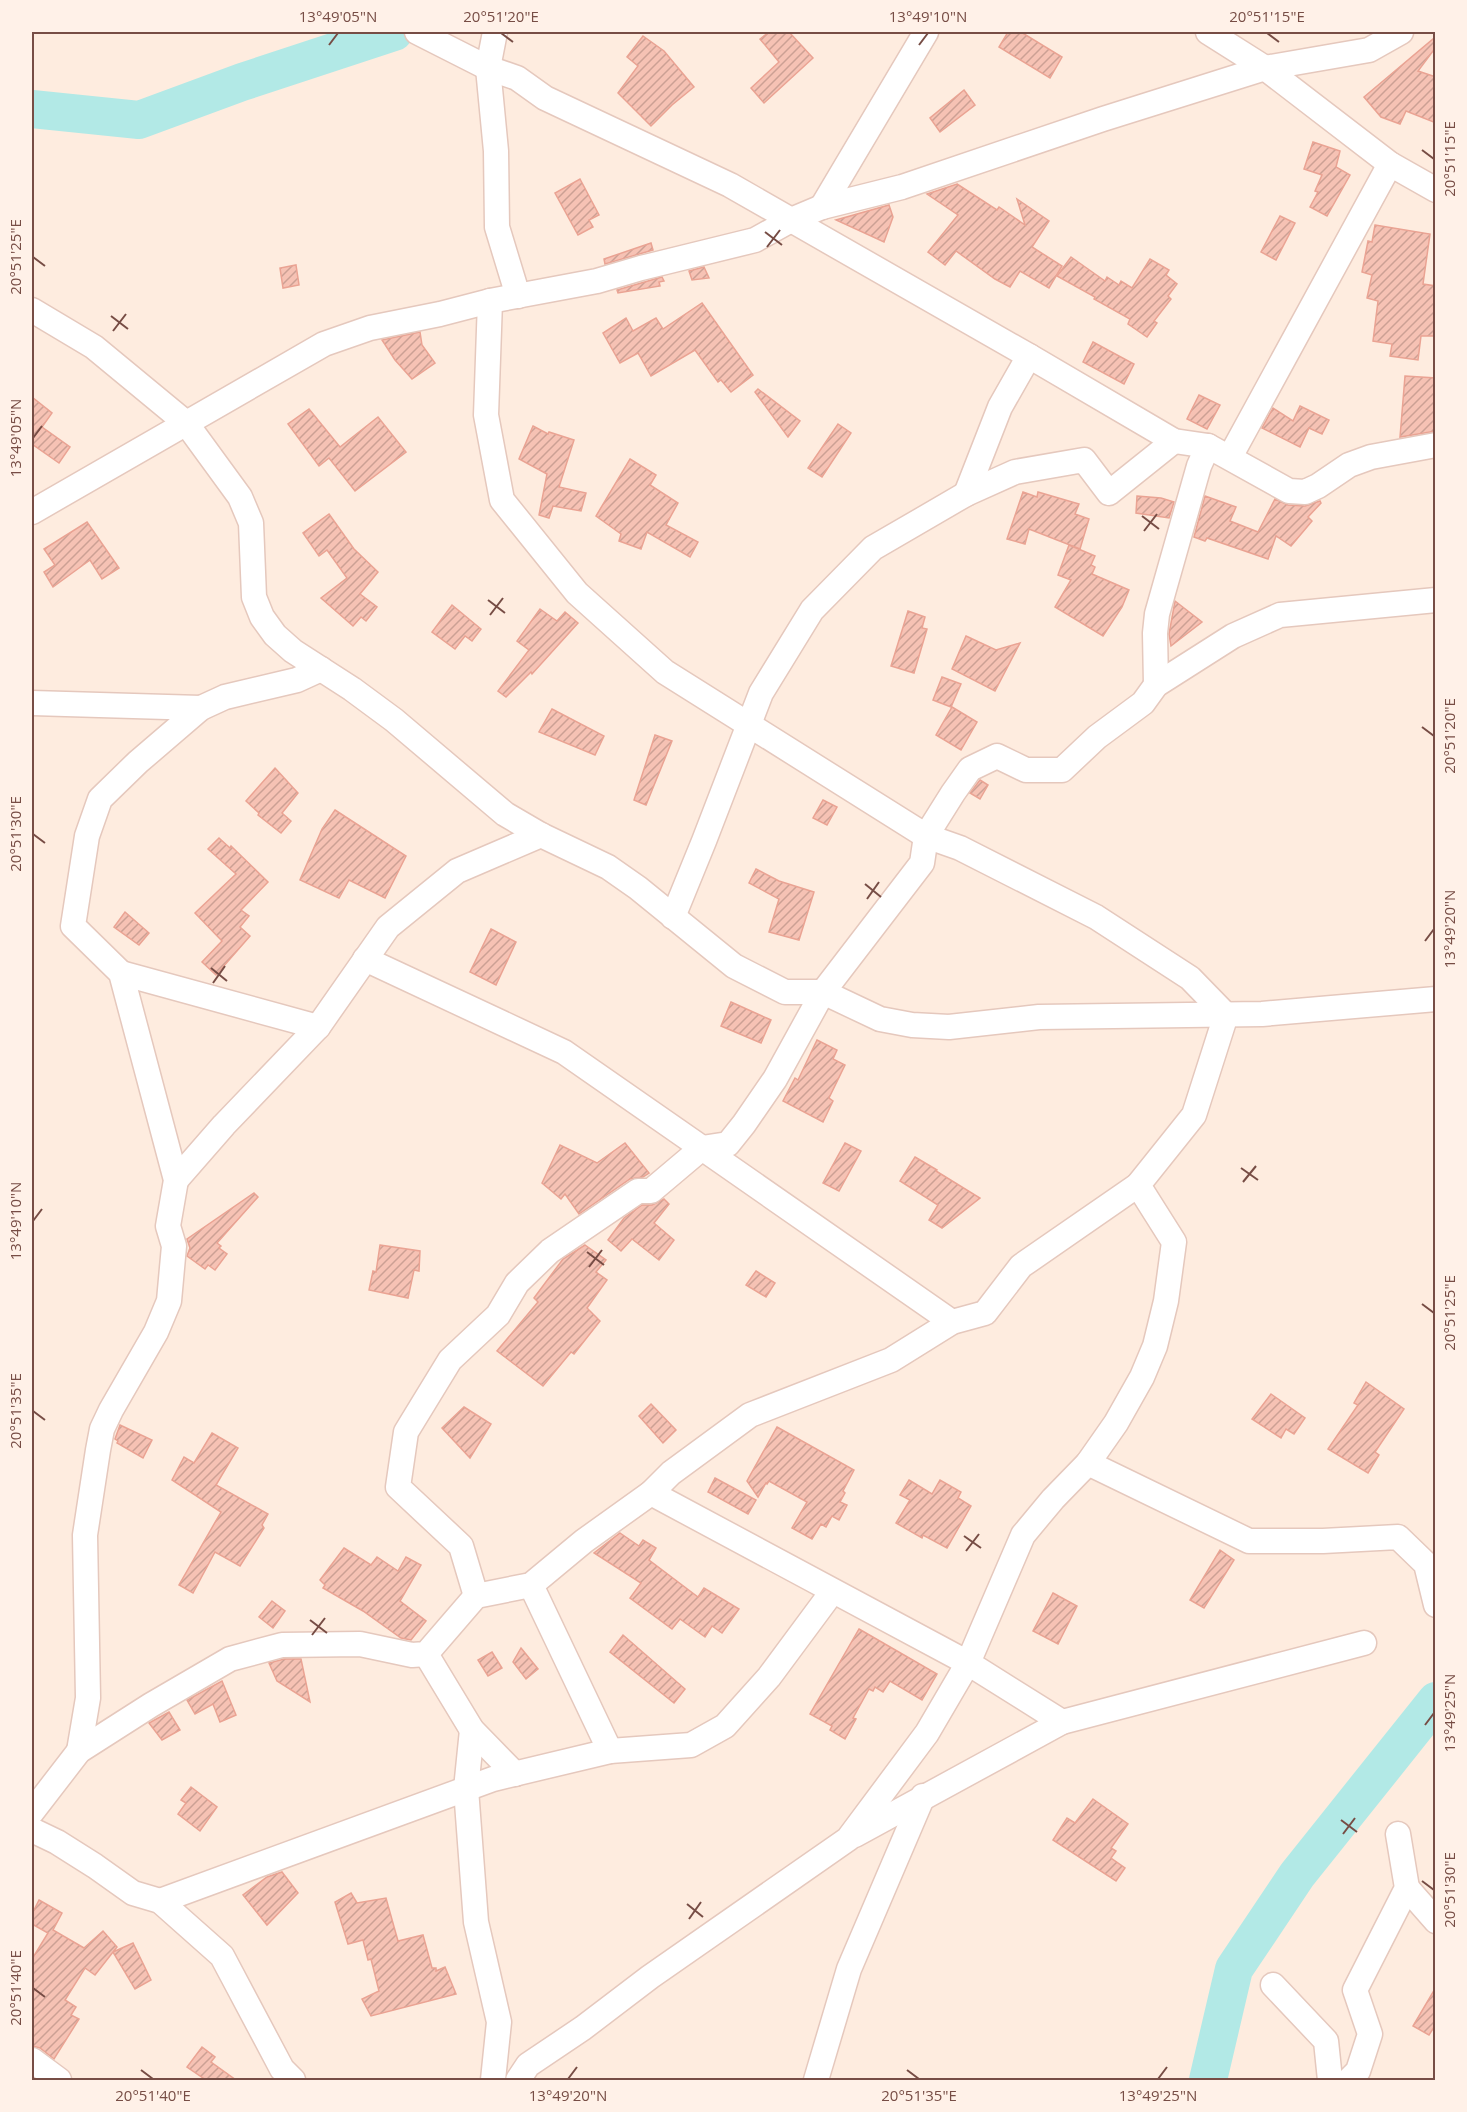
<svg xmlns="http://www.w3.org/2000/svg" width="1467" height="2112" viewBox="0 0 1467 2112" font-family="'Open Sans',sans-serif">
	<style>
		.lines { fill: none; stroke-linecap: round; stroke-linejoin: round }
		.river { stroke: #b2e9e6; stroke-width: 38 }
		.building { fill: url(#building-hatch); stroke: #eaa393; stroke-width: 1.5 }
		.street-casing { stroke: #e5c8bd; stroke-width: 27 }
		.street { stroke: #fff; stroke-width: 24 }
		.ticks { fill: none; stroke: #774d45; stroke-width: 2 }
		.neatline { fill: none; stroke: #774d45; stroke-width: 2 }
		.ticks-label { font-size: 15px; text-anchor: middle; fill: #774d45 }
	</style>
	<defs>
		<pattern id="building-hatch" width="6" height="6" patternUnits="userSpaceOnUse" patternTransform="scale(1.5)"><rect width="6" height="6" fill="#f6c2b4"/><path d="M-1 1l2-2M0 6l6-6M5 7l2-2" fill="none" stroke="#cca094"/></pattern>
	</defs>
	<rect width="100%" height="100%" fill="#feecdf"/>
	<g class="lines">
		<!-- river -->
		<g class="river">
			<path d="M32,109l107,11 103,-38 152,-50"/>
			<path d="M1208,2080l26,-111 63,-94 139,-174"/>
		</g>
	</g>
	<!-- building -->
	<g class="building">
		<path d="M769,32h20l24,26 -49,45 -13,-15 28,-26 -19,-23z"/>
		<path d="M1008,32h13l41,25 -12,21 -51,-31z"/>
		<path d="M643,36l21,15 30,36 -22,18 -21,21 -33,-33 20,-27 -11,-9z"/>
		<path d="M1433,39l3,2v6l-18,24 18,6v46l-30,-12 -6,13 -19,-7 -17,-20z"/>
		<path d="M964,90l11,15 -35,27 -10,-14z"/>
		<path d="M1313,142l27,9 -4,16 14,8 -23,41 -17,-9 8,-15 -3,-1 7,-16 -18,-6z"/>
		<path d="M580,179l19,36 -10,5 4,7 -15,8 -23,-42z"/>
		<path d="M957,184l40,26 2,-3 26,18 -8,-26 32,22 -17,26 30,19 -13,22 -29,-17 -10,16 -15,-8 -39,-28 -11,14 -17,-13 30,-37 -31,-21z"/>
		<path d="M889,205l4,12 -9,25 -48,-22z"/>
		<path d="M1280,216l15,7 -19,37 -15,-8z"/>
		<path d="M1375,225l55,9 -7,50 13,2v50h-15l-3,24 -28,-4 2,-12 -19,-3 5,-40 -11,-3 5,-23 -10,-3 6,-31 4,1z"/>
		<path d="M651,243l2,7 -48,14 -1,-5z"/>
		<path d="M1071,257l34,24 2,-4 12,8 2,-4 11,7 18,-29 19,11 -3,5 11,9 -9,12 3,3 -17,22 3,2 -10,14 -19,-13 2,-5 -36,-20 1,-2 -38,-21z"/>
		<path d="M296,265l3,20 -16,3 -3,-20z"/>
		<path d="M704,267l5,11 -17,2 -3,-9z"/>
		<path d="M662,277l2,4 -5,1 1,4 -42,7 -1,-3z"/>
		<path d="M702,303l51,72 -22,17 -10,-12 -3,2 -23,-32 -44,26 -13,-23 -18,10 -17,-30 23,-15 7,13 23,-13 7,11z"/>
		<path d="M420,332l2,13 13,18 -23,16 -17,-19 -13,-20z"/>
		<path d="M1093,342l41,22 -10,20 -41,-22z"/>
		<path d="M1405,376l31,2v53l-36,6z"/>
		<path d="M758,389l42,32 -12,16 -33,-45z"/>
		<path d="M1199,395l21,10 -13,24 -20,-10z"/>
		<path d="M32,397l20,16 -10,14 28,20 -11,16 -27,-19z"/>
		<path d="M1300,406l29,14 -7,14 -13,-6 -9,19 -38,-19 11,-20 20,13z"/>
		<path d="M309,409l31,38 38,-30 28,35 -51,39 -26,-33 -10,8 -31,-42z"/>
		<path d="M838,424l13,9 -29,44 -14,-9z"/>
		<path d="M533,426l15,8 1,-2 25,8 -15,47 27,6 -5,18 -28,-5 -4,12 -10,-3 8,-41 -28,-15z"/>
		<path d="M630,459l26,16 -6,10 28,18 -12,22 32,17 -8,15 -43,-25 -6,17 -22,-8 2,-7 -25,-18z"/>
		<path d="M1023,492l14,5 1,-5 41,12 -4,10 14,5 -9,30 -51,-20 -4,15 -18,-5z"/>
		<path d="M1137,496l24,2 13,4 -5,16 -33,-5z"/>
		<path d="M1205,496l31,11 -6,14 28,11 17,-33 13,6 17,1 15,-5 1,2 -13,14 4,4 -21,25 -15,-10 -8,23 -61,-21 -2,3 -11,-4z"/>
		<path d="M329,514l25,35 24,23 -18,22 17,13 -11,14 -5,-4 -8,9 -32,-28 26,-20 -20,-28 -8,6 -16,-23z"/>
		<path d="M87,522l32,46 -17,11 -12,-19 -37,27 -9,-15 11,-7 -11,-16z"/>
		<path d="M1069,545l26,11 -4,9 4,2 -3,7 37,16 -7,17 -19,29 -48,-29 16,-27 -13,-5z"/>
		<path d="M1175,601l27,21 -31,24 -2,-12z"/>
		<path d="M452,605l29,24 -9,12 -7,-5 -10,13 -23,-17z"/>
		<path d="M540,609l17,12 8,-9 13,11 -46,51 -1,-2 -25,25 -8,-6 31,-41 -12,-9z"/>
		<path d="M908,611l17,6 -3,11 5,1 -13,44 -23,-7z"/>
		<path d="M966,636l30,14 24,-7 -25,48 -43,-22z"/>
		<path d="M942,677l19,7 -10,23 -18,-7z"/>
		<path d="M952,707l25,15 -16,28 -25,-15z"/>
		<path d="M552,709l52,27 -9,19 -56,-23z"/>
		<path d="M655,735l17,6 -26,64 -12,-5z"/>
		<path d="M275,768l23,25 -16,20 9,8 -10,12 -23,-18 1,-2 -13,-12z"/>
		<path d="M980,780l8,5 -8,14 -10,-6z"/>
		<path d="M823,800l14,7 -10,18 -14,-7z"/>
		<path d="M335,810l71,46 -21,42 -36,-18 -10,18 -39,-18 22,-51z"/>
		<path d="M219,838l11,10 1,-2 37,36 -27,28 8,6 -9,11 10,9 -34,39 -14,-13 20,-21 -27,-28 41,-39 -28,-25z"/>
		<path d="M756,869l23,12 35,11 -15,48 -30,-8 10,-33 -30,-16z"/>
		<path d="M125,912l24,21 -10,12 -25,-18z"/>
		<path d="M491,929l25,13 -20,43 -26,-13z"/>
		<path d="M731,1002l40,18 -10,23 -40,-17z"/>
		<path d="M817,1040l20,10 -4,9 12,6 -16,33 4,3 -10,21 -40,-21 12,-23 3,2z"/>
		<path d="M625,1143l24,30 -6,4 -13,2 -51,35 -14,-20 -4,5 -19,-16 18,-38 37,18z"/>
		<path d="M845,1143l16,8 -22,40 -16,-8z"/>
		<path d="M915,1157l22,13 -1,1 44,27 -38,30 -13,-8 9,-15 -38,-24z"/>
		<path d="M254,1193l4,4 -41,46 4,3 -2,2 8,6 -12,16 -7,-5 -3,4 -18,-13 3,-8 -3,-9z"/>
		<path d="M664,1199l5,5 -15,19 20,17 -15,20 -27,-21 -11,12 -13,-11 16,-22 18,-13h10z"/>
		<path d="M380,1245l40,6 -1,20 -5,-1 -6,28 -39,-8 4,-19 3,1z"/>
		<path d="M585,1245l21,15 -10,12 11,8 -20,28 13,13 -26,33 -3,-2 -28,34 -46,-35 41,-49 -4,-4 29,-39z"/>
		<path d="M756,1271l19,12 -9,14 -20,-12z"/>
		<path d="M1366,1382l38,27 -29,43 4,3 -11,18 -40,-24 30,-44 -4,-2z"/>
		<path d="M1271,1394l34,24 -11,16 -8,-5 -5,9 -29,-19z"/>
		<path d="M651,1404l25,26 -13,13 -24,-27z"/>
		<path d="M464,1407l27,17 -21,34 -28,-30z"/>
		<path d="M120,1425l32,15 -9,18 -26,-15 1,-2 -3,-2z"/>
		<path d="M777,1427l77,43 -11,21 2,2 -5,9 7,3 -8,15 -7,-4 -6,11 -5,-3 -9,15 -20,-11 15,-26 -38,-21 -2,3 -1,-1 -8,14 -11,-16z"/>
		<path d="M212,1433l26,15 -22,37 52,29 -6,11 2,3 -24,38 -25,-14 -22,41 -14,-8 42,-73 -49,-32 12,-23 10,6z"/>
		<path d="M715,1478l41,22 -8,14 -40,-22z"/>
		<path d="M909,1480l23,14 8,-14 21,12 -3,6 13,8 -24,42 -24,-13 -1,3 -26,-15 14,-23 -10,-5z"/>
		<path d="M620,1533l19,13 4,-6 13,8 -7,12 49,37 6,-9 35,21 -17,24 -10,-7 -7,11 -25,-18 -8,10 -42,-31 11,-15 -47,-30z"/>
		<path d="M344,1548l27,17 6,-8 21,14 8,-14 15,8 -21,36 26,20 -15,19 -10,-2 -38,-27 -40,-23 2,-3 -5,-5z"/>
		<path d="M1220,1550l14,10 -30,48 -14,-8z"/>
		<path d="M1053,1593l24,13 -19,38 -25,-13z"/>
		<path d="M272,1601l13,10 -12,17 -14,-11z"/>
		<path d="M859,1629l78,45 -15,26 -32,-19 -7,11 -8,-5 -2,4 -4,-2 -16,29 3,1 -11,20 -15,-9 2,-4 -22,-12z"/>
		<path d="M623,1635l62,54 -11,14 -64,-51z"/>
		<path d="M521,1648l17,21 -12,10 -13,-17z"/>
		<path d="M492,1652l10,16 -14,8 -10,-16z"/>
		<path d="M284,1659h17l9,43 -33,-21 -8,-18z"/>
		<path d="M222,1681l14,34 -16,7 -7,-18 -18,10 -8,-14z"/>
		<path d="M169,1712l11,18 -18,10 -13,-17z"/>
		<path d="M191,1787l26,20 -17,24 -22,-17 8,-11 -5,-3z"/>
		<path d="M1093,1799l35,25 -17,24 5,3 -5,7 14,10 -9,13 -63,-41 14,-22 8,5z"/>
		<path d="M282,1872l16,21 -31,32 -24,-30 24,-18z"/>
		<path d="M351,1893l6,10 29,-5 12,43 25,-6 9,33h4v3l9,-4 11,27 -85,22 -9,-17 17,-8 -8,-32 -3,1 -5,-20 -15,4 -13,-42z"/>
		<path d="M39,1900l23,13 -9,17 31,18 19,-17 14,16 -4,5 20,-9 18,37 -16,9 -22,-37 -18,23 -10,-7 -20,32 11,7 -5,8 8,4 -25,40 -14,-11 -8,-2v-87l16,-26 -16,-9v-10z"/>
		<path d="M1436,1987v37l-7,11 -16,-9z"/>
		<path d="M202,2047l13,10 -4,5 25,18h-30l-19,-13z"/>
	</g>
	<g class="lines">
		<defs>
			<g id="street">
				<path d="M417,32l71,36 29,10 28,20 185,87 299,171 145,85 34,5 81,45 16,1 13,-6 31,-21 22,-8 65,-12"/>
				<path d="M495,32l-7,36 8,83 1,76 21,69"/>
				<path d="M1208,32l57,36 125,96 46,26"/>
				<path d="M822,207l104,-175"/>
				<path d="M490,301l-4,114 16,85 75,93 88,79 261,164 34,12 136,69 94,61 36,37 -32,100 -56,70 36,57 -8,59 -11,45 -13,31 -26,46 -28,40 -35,36 -30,36 -55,128 -41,70 -79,106 -198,138 -67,51 -55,37 -10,15"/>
				<path d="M32,310l62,37 92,76 54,74 11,26 3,74 8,20 13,18 18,16 59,38 42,31 111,94 36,21 67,32 30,21 96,78 51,26h38l57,27 32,6 37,2 90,-10 223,-3 174,-15"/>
				<path d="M1230,457l160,-293"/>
				<path d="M966,494l34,-87 29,-51"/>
				<path d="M32,512l292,-168 46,-16 70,-14 50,-13 107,-20 44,-13 114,-28 36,-20 31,-13 80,-20 201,-68 162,-51 104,-18 32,-18"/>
				<path d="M1156,685l-1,-52 2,-19 42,-148 9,-20"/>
				<path d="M32,703l169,5"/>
				<path d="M673,917l31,-76 57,-148 51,-83 61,-62 93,-54 49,-22 69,-12 25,33 65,-52"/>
				<path d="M365,959l199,93 388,270"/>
				<path d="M121,973l197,54"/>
				<path d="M176,1180l48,-55 94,-98 70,-100 69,-56 84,-36"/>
				<path d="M1088,1463l161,78h74l75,-4 28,27 10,41"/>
				<path d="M651,1493l317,170 94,59 302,-79"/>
				<path d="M531,1585l79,166"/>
				<path d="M476,1596l-15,-50 -63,-59 8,-55 44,-72 48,-45 19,-32 33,-32 88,-60h13l51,-43 26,-4 16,-20 31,-45 48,-87 99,-129 4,-27 27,-43 17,-24 27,-13 29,14h36l35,-33 46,-34 13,-18 77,-49 47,-21 156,-15"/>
				<path d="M426,1654l46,76 43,44"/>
				<path d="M472,1730l-6,59 10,133 23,100 -6,58"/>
				<path d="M79,1751l9,-53 -3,-163 13,-85 4,-21 9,-19 45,-78 13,-31 5,-55 -6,-20 8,-46 -55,-207 -48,-47 14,-90 13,-37 38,-37 63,-54 24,-11 72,-17 24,-11"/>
				<path d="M32,1812l47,-61 72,-46 79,-46 52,-14 78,-1 52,11 14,-1 50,-58 55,-11 53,-44 67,-48 20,-20 79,-58 141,-55 61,-38 33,-9 36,-47 117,-81"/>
				<path d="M32,1830l25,12 38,24 38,27 27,8 62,55 60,113 11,11"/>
				<path d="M855,1835l207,-113"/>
				<path d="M1407,1888l29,33"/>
				<path d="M160,1901l333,-122 117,-28 81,-6 34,-19 44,-49 63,-85"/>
				<path d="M1273,1985l53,56 4,39"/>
				<path d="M32,2060l27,20"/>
				<path d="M816,2080l33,-111 74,-173"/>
				<path d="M1349,2080l9,-9 12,-37 -15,-44 52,-102 -9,-54"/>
			</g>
		</defs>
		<!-- street casing -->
		<use href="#street" class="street-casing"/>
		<!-- street -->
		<use href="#street" class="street"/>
	</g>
	<!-- ticks -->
	<path class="ticks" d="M501,33l12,9M1267,33l12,9M329,45l9,-12M919,45l9,-12M1422,150l12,9M765,232l17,13M767,247l13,-17M33,257l12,9M111,316l17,13M113,331l13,-17M33,438l9,-12M1142,516l17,13M1144,531l13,-17M488,600l17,13M490,615l13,-17M1422,727l12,9M33,834l12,9M865,884l16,13M867,899l12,-17M1425,941l9,-12M211,968l16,13M213,983l12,-17M1241,1168l17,12M1243,1182l13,-16M33,1221l9,-12M587,1252l17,13M589,1267l13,-17M1422,1304l12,9M33,1411l12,9M964,1536l17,12M966,1551l13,-17M310,1620l17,13M312,1635l13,-17M1425,1725l9,-12M1341,1820l16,12M1343,1834l12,-16M1422,1881l12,9M687,1904l16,13M689,1919l12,-17M33,1988l12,9M141,2070l12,9M907,2070l12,9M568,2079l9,-12M1158,2079l9,-12"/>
	<!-- border -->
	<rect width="1467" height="2112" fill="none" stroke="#fff1e8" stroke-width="66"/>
	<rect x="33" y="33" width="1401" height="2046" class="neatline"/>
	<g class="ticks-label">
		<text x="338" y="22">13°49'05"N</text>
		<text x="501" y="22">20°51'20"E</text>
		<text x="928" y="22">13°49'10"N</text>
		<text x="1267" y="22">20°51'15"E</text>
		<text transform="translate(1450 159) rotate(-90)" y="5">20°51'15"E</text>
		<text transform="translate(16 257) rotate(-90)" y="5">20°51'25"E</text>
		<text transform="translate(16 438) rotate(-90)" y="5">13°49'05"N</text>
		<text transform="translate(1450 736) rotate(-90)" y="5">20°51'20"E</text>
		<text transform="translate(16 834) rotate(-90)" y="5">20°51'30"E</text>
		<text transform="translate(1450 929) rotate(-90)" y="5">13°49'20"N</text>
		<text transform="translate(16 1221) rotate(-90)" y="5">13°49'10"N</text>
		<text transform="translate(1450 1313) rotate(-90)" y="5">20°51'25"E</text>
		<text transform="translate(16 1411) rotate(-90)" y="5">20°51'35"E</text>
		<text transform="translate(1450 1713) rotate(-90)" y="5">13°49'25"N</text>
		<text transform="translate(1450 1890) rotate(-90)" y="5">20°51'30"E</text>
		<text transform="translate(16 1988) rotate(-90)" y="5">20°51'40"E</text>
		<text x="153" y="2101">20°51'40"E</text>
		<text x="568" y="2101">13°49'20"N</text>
		<text x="919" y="2101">20°51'35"E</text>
		<text x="1158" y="2101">13°49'25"N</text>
	</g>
</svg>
